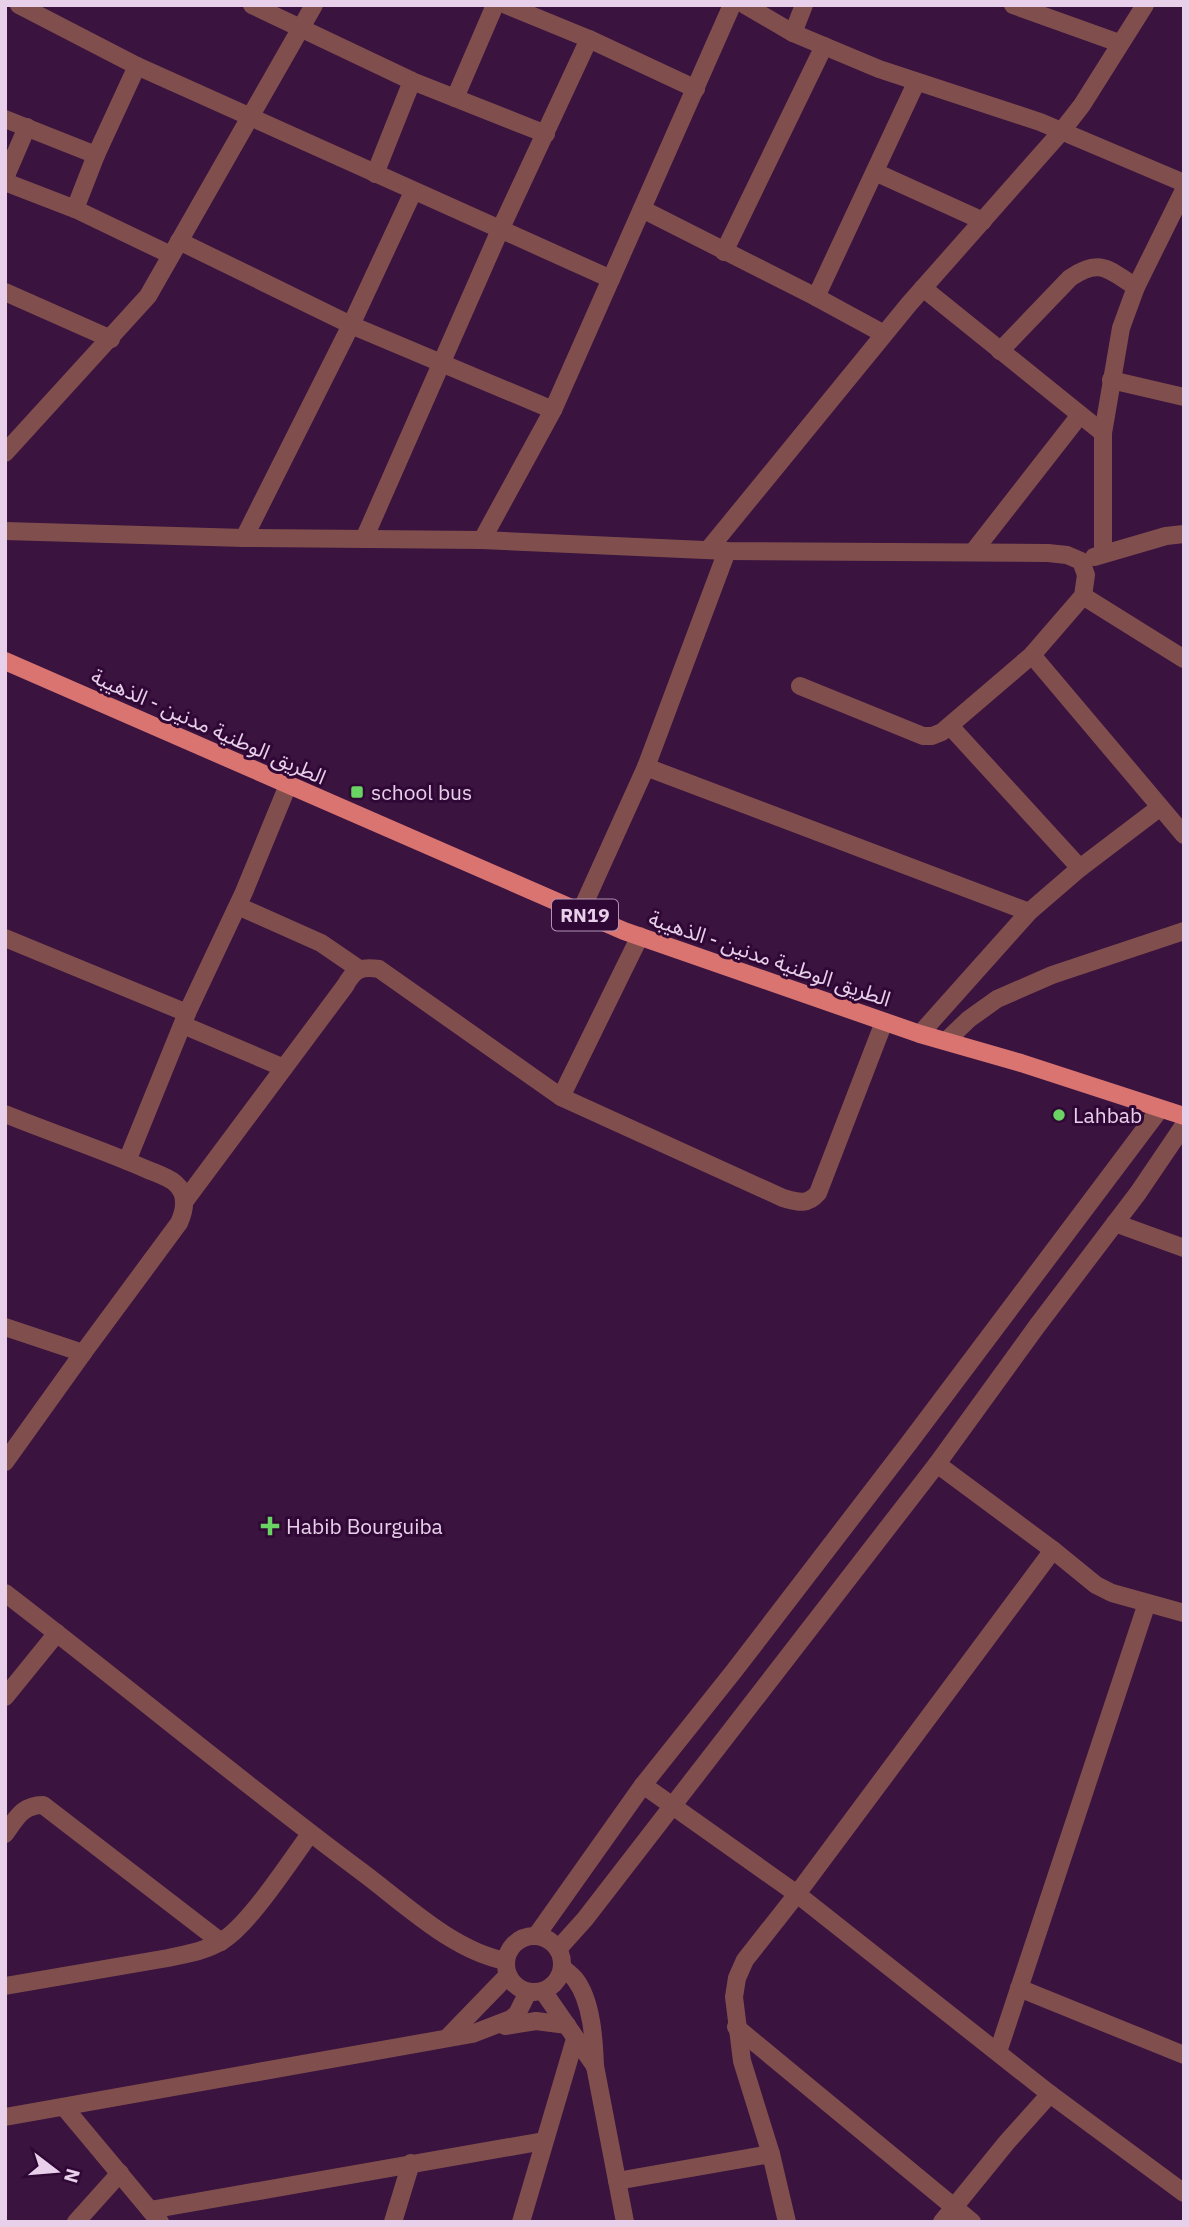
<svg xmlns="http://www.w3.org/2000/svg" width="1189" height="2227" viewBox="0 0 1189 2227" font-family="'IBM Plex Sans','Noto Sans Arabic',sans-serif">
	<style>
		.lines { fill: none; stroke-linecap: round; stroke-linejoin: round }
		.minor { stroke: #804f4d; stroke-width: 18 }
		.tertiary { stroke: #804f4d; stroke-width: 18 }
		.primary { stroke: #d97471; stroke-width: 18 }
		.poi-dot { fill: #69d464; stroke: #300835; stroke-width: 2.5 }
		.labels { text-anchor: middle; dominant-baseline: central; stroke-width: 6; stroke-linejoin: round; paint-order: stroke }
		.shield { fill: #300835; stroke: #b194b4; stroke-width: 2 }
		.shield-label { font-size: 19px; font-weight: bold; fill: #e8d0eb }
		.street-label { font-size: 21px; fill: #e8d0eb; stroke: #300835 }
		.poi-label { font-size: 21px; fill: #e8d0eb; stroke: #300835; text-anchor: start }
	</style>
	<rect width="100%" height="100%" fill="#3a133f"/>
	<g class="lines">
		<!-- minor -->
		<g class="minor">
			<path d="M19,5l118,61 474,213"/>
			<path d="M252,5l160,76 134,53"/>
			<path d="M506,5l83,34 107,50"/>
			<path d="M745,5l48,28 86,36 161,53 144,61"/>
			<path d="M1013,5l106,38"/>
			<path d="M793,33l11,-28"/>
			<path d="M455,98l40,-93"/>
			<path d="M5,119l91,36 -21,54"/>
			<path d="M96,155l41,-89"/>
			<path d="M875,172l108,49"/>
			<path d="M375,174l37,-93"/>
			<path d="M5,178l22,-51"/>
			<path d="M5,182l70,27 96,46"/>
			<path d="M642,209l174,88 68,37"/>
			<path d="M179,241l172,84 202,85"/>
			<path d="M724,252l100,-206"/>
			<path d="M923,288l180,145"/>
			<path d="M5,292l106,47"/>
			<path d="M816,297l100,-214"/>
			<path d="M1000,351l70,-73c30,-21 39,-8 66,9"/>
			<path d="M1111,380l73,17"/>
			<path d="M5,531l239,7 238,2 245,11 321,2 19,2 14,6 5,14 -3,21 -51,59 -90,77 -10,4h-9l-123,-50"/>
			<path d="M244,538l107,-213 62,-133"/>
			<path d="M364,539l136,-309 89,-191"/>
			<path d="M482,540l71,-130 179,-405"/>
			<path d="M708,550l201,-246 152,-172 21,-27 63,-100"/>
			<path d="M973,552l107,-137"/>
			<path d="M1103,554v-121l18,-105 15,-41 48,-97"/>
			<path d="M1094,557l72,-21 18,-2"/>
			<path d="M1083,596l101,63"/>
			<path d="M1032,655l152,180"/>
			<path d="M950,726l130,142"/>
			<path d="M646,767l383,145"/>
			<path d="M238,906l83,37 38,26"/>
			<path d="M580,913l66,-146 81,-216"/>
			<path d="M5,938l182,75 57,-121 44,-107"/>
			<path d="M183,1025l101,43"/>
			<path d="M920,1034l109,-122 51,-44 79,-60"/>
			<path d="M946,1041l23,-22 28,-20 55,-24 132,-44"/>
			<path d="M561,1097l79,-161"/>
			<path d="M5,1114c47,19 95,35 141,55 9,4 22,8 29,14 13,11 10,27 4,40l-96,130 -78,-26"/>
			<path d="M127,1161l60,-148"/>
			<path d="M184,1202l161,-216c9,-16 15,-20 34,-17l182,128 222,101c14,4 24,8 35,-5l66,-171"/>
			<path d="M1115,1223l69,25"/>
			<path d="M5,1462l78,-109"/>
			<path d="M937,1464l116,86 43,35 16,8 72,20"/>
			<path d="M5,1593c120,92 236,189 357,279 43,32 91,79 144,89"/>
			<path d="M5,1697l52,-64"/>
			<path d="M643,1785l154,109 253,200 134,99"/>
			<path d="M5,1834c11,-15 17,-29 38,-29l178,137"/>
			<path d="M5,1986l163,-28c18,-4 37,-7 52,-16 28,-15 70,-81 90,-108"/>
			<path d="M1019,1988l165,67"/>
			<path d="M736,2027l236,195"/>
			<path d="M998,2052l149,-449"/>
			<path d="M64,2107l96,115"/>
			<path d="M771,2154l-29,-93 -8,-64 3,-19 8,-18 52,-66 256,-344"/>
			<path d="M617,2181l154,-27 16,68"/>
			<path d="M150,2210l394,-69"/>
			<path d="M76,2222l44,-49"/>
			<path d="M393,2222l18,-59"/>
			<path d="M521,2222l54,-183"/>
			<path d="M942,2222l65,-80 43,-48"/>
		</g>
		<!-- tertiary -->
		<g class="tertiary">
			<path d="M5,453l143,-157 166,-291"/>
			<circle cx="534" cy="1964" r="28"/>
			<path d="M536,1936l107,-151 91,-114 175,-228 251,-334"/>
			<path d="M558,1949l27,-30 352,-455 100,-138 101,-133 46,-68"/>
			<path d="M562,1967c4,4 10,8 13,12 17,22 19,61 20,87l30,156"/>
			<path d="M543,1991l52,75"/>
			<path d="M505,2026l31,-5 31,4"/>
			<path d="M448,2037l60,-62"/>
			<path d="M5,2117l467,-83 39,-15 6,-5 11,-22"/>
		</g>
		<!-- primary -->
		<path class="primary" d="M5,661l619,270 296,103 101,29 163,53"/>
	</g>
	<!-- markers -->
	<g class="poi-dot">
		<rect x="350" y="785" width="14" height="14" rx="3.5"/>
		<circle cx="1059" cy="1115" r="7"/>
		<path d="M266.5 1515.5h7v7h7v7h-7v7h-7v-7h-7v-7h7z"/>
	</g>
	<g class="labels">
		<!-- shield labels -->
		<rect class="shield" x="552" y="899.5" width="66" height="31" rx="5"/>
		<g class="shield-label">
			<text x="585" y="915">RN19</text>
		</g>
		<!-- street labels -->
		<g class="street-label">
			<text transform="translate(209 726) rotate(24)">الطريق الوطنية مدنين - الذهيبة</text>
			<text transform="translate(770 958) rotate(19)">الطريق الوطنية مدنين - الذهيبة</text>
		</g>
		<!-- poi labels -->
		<g class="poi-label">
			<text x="371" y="792">school bus</text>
			<text x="1073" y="1115">Lahbab</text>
			<text x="286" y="1526">Habib Bourguiba</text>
		</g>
	</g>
	<!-- border -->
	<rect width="1189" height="2227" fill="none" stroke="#e8d0eb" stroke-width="14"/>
	<!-- north arrow -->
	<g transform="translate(56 2171) rotate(106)" stroke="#300835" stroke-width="5" paint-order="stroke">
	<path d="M0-5L12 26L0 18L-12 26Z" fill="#e8d0eb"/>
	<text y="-10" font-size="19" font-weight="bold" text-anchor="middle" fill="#e8d0eb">N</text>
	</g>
</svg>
